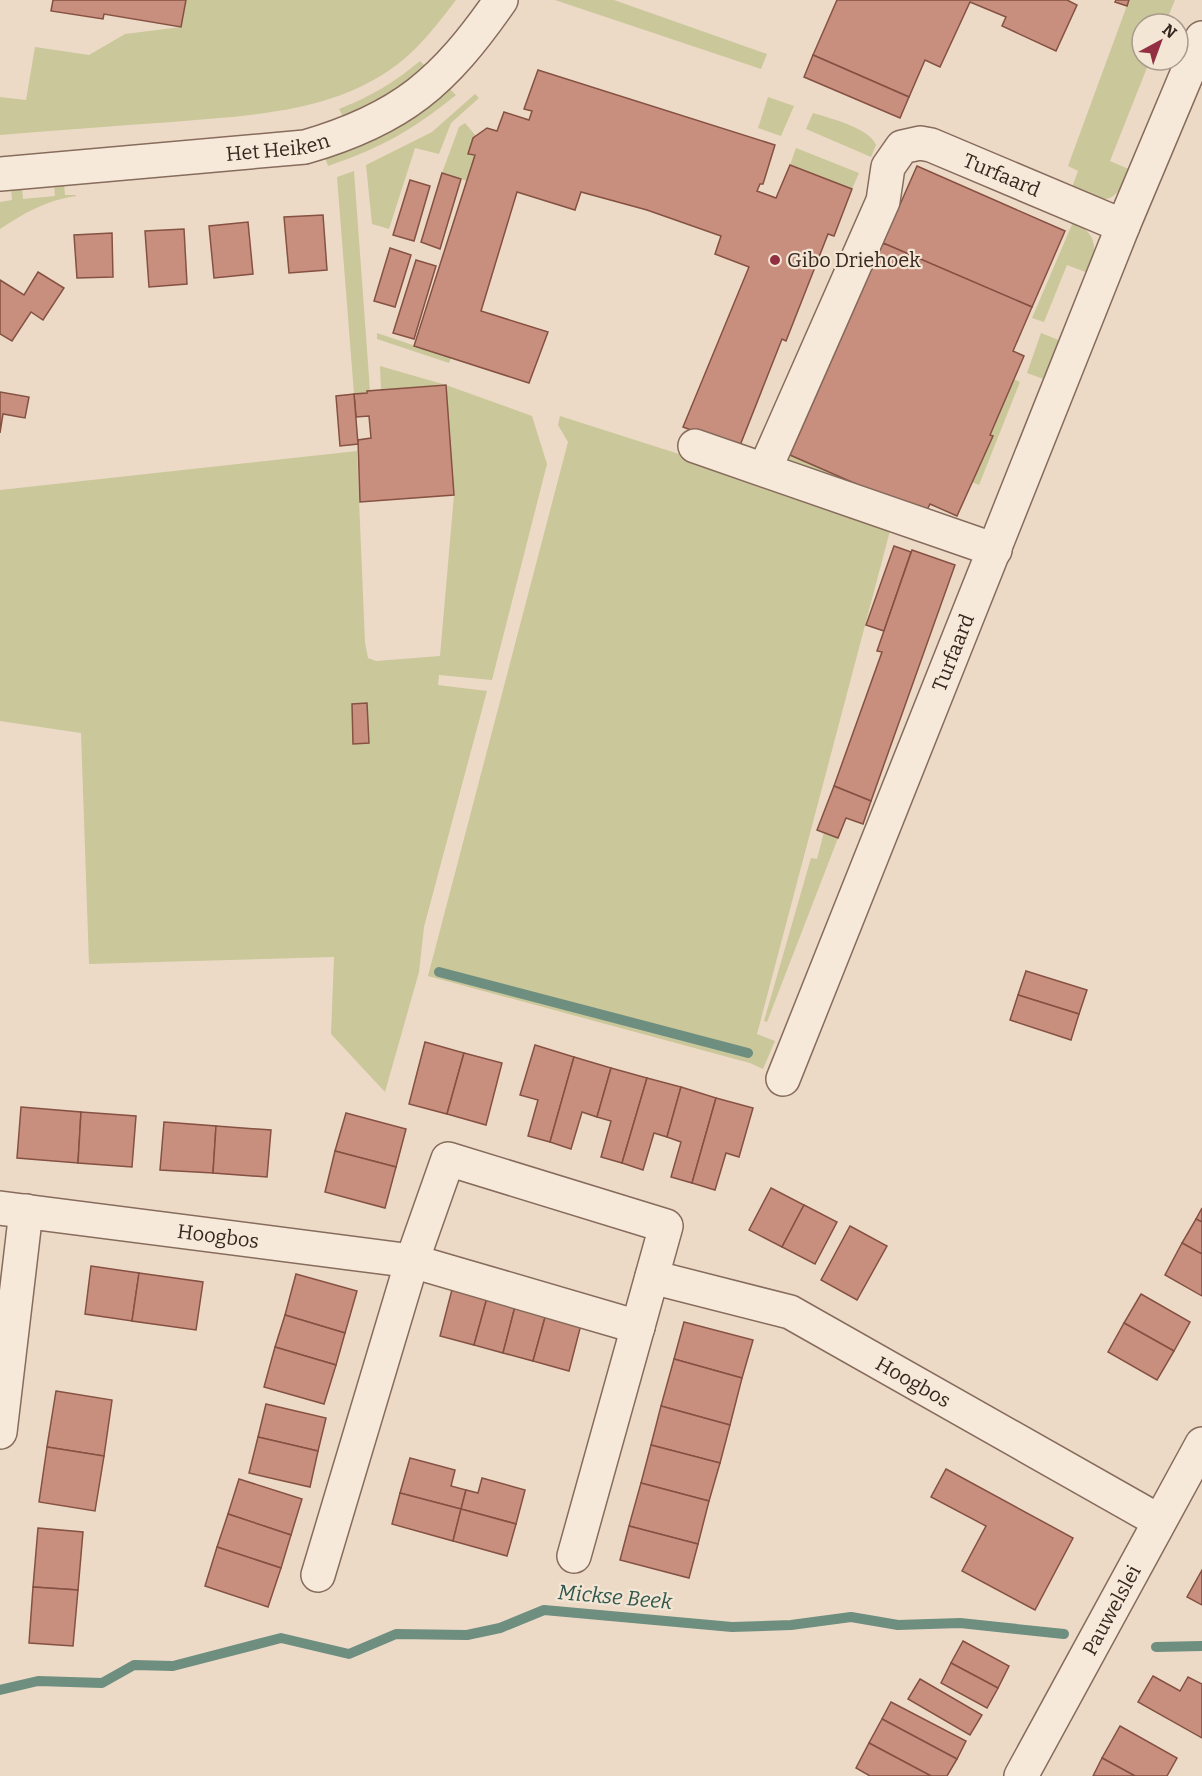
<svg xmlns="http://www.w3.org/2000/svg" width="1202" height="1776" viewBox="0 0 1202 1776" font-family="Bitter,serif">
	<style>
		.green { fill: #cac79a }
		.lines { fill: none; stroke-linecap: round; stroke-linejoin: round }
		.stream { stroke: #6e8e80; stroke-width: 10 }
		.building { fill: #c98f7e; stroke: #855143; stroke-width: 1.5 }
		.minor-casing { stroke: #876b5c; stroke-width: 36 }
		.minor { stroke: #f7e9d9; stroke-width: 33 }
		.poi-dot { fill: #932f42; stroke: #f4e6d5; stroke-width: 2 }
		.labels { text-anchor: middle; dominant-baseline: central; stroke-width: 4.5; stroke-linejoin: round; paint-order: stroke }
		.street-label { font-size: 20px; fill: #382720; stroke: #f4e6d5 }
		.poi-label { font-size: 20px; fill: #382720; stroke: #f4e6d5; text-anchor: start }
		.water-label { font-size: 21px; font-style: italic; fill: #30574d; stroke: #f4e6d5 }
	</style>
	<rect width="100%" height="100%" fill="#ecdac6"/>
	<!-- green -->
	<g class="green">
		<path d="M186,0h270c-13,17 -26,34 -41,49 -64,63 -158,66 -243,73 -57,4 -115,8 -172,13v-38l26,3 9,-53 54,8 36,-21 56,-7z"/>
		<path d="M555,0h59l153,54 -6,15z"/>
		<path d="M1129,0h46l-10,24h-23v36h8l-40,101 21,9c-20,38 -23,32 -60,20l7,-19 -10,-5z"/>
		<path d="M420,61l7,7 -35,27 -48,23 -5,-9c31,-12 56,-27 81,-48z"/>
		<path d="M449,88l7,7c-43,35 -75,53 -128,71l-3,-9c46,-15 88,-35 124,-69z"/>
		<path d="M475,94l4,4 -28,25 -12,31 -24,-6 -26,81 -17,-5 -6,-59 66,-33z"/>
		<path d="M768,97l26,9 -13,30 -23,-8z"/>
		<path d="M813,113c16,5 57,15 63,32l-5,12 -65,-28z"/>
		<path d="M465,123l11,13 -8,18 7,1 -8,26 -25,-8 17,-46z"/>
		<path d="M796,148l63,25 -7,16 -62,-24z"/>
		<path d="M354,171l16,220h-2l-1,2 -13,1 -17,-217z"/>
		<path d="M64,183l1,12h11v1c-29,4 -52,17 -76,33v-27l12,-2 -1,-12 11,-1 1,12 32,-3 -1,-12z"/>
		<path d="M1073,222c26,12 24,28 15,51l-21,-8 -23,57 -12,-4z"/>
		<path d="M377,333l74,25 -2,5 -72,-24z"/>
		<path d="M1041,333l20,8 -15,39 -19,-7z"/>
		<path d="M380,366l66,19 86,31 15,48 -55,216 -53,-5 -1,10 49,6 -63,236 -5,45 -34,120 -54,-58 3,-77 -245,7 -8,-231 -81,-12v-231l357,-39 8,192 3,15 8,3 64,-5 14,-161 -9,-110 -64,5z"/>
		<path d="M1014,379l6,3 -41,103 -7,-3 21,-46 -3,-1z"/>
		<path d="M560,416l119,38 212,73 -134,507 18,7 -12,28 -13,-6 -322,-87 140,-534 -10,-17z"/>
		<path d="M785,445l7,4 -2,6 87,38 -92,-33z"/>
		<path d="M824,832l14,6 -71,184 -3,-1 47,-163 6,1z"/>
	</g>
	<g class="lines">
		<!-- stream -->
		<g class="stream">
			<path d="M439,972l309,81"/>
			<path d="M1156,1647l46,-1"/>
			<path d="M0,1690l38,-9 64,2 32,-18 39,1 108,-28 68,16 47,-20 71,1 33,-7 44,-18 188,17 59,-2 60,-8 47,8 62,-2 104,11"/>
		</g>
	</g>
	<!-- building -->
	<g class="building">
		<path d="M53,0h133l-5,27 -77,-13 -1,5 -52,-8z"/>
		<path d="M837,0h230l10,5 -21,46 -54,-25 4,-9 -36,-15 -30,65 -15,-7 -16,37 -96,-42z"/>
		<path d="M1116,0h13l-2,6 -12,-4z"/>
		<path d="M813,55l96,42 -9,21 -96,-41z"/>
		<path d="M538,70l237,75 -12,39h-3l-3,7 19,7 14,-33 62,24 -18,47 -6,-2 -42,107 -4,-2 -43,109 -56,-21 66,-160 -34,-13 6,-18 -74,-26 -66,-18 -6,18 -58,-18 -36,119 67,21 -19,51 -115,-37 61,-191 -7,-1 5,-16 14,-10 10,3 7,-19 25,8 3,-9 -8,-2z"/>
		<path d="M917,166l148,65 -33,76 -149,-64z"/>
		<path d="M442,173l19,6 -21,70 -19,-7z"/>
		<path d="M410,180l20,6 -16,55 -21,-6z"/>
		<path d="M323,215l4,55 -38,3 -5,-56z"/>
		<path d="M248,222l5,52 -39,4 -5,-52z"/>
		<path d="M184,229l3,55 -38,3 -4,-56z"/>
		<path d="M112,233l1,44 -36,1 -3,-43z"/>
		<path d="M883,243l149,64 -19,44 11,5 -34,79 3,1 -36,80 -27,-12 -5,10 -135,-59z"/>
		<path d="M390,248l21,7 -16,52 -21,-6z"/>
		<path d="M416,260l20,6 -22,73 -21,-6z"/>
		<path d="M38,272l26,16 -21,32 -12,-8 -19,29 -12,-7v-54l24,15z"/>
		<path d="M446,385l8,110 -94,7 -2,-62 13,-2 -2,-22 -13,1 -2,-23 13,-1v-2z"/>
		<path d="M0,392l29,5 -4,21 -22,-4 -3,19z"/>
		<path d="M354,394l4,50 -18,2 -4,-50z"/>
		<path d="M894,546l17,6 -27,79 -18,-6z"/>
		<path d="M912,550l43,15 -84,236 -37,-15 48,-134 -5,-1z"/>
		<path d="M367,703l2,40 -16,1 -1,-40z"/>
		<path d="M834,786l37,15 -8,23 -17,-6 -8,20 -21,-8z"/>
		<path d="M1026,971l61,19 -8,24 -61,-19z"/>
		<path d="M1018,995l61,19 -8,26 -61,-20z"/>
		<path d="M425,1042l39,11 -17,61 -38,-10z"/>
		<path d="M535,1045l39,12 -24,85 -22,-6 10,-36 -18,-5z"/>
		<path d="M464,1053l38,10 -16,62 -39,-11z"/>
		<path d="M574,1057l37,11 -14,49 -15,-5 -11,37 -21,-7z"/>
		<path d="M611,1068l36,10 -25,85 -21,-6 10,-36 -14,-4z"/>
		<path d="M647,1078l34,9 -14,50 -13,-4 -11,37 -21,-7z"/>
		<path d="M681,1087l35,11 -24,85 -21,-6 10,-35 -14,-5z"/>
		<path d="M716,1098l37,10 -14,49 -13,-4 -11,37 -23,-7z"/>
		<path d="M21,1107l60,5 -3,51 -61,-5z"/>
		<path d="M81,1112l55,4 -4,51 -54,-4z"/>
		<path d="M346,1113l60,16 -10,38 -61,-16z"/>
		<path d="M164,1122l52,4 -3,47 -53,-3z"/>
		<path d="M216,1126l55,4 -4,47 -54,-4z"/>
		<path d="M335,1151l61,16 -11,41 -60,-16z"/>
		<path d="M771,1188l33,17 -22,42 -33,-17z"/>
		<path d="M804,1205l33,17 -22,42 -33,-17z"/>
		<path d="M1202,1208v14l-6,-3z"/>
		<path d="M1196,1219l6,3v32l-20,-11z"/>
		<path d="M850,1226l37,20 -30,54 -36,-20z"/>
		<path d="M1182,1243l20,11v42l-37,-21z"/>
		<path d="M91,1266l48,7 -7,48 -47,-7z"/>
		<path d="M139,1273l64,9 -7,48 -64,-9z"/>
		<path d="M296,1274l61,17 -12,42 -60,-18z"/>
		<path d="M455,1278l35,9 -16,58 -34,-9z"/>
		<path d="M490,1287l28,8 -15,58 -29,-8z"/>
		<path d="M1141,1294l49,28 -16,29 -50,-28z"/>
		<path d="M518,1295l31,8 -16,58 -30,-8z"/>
		<path d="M549,1303l35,10 -15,58 -36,-10z"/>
		<path d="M285,1315l60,18 -9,32 -61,-18z"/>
		<path d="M684,1322l69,18 -11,38 -68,-19z"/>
		<path d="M1124,1323l50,28 -17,29 -49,-28z"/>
		<path d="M275,1347l61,18 -12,39 -60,-17z"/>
		<path d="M674,1359l68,19 -12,47 -69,-19z"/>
		<path d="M56,1391l56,9 -8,56 -57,-9z"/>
		<path d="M266,1404l60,14 -8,33 -60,-14z"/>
		<path d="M661,1406l69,19 -10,38 -69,-18z"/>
		<path d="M258,1437l60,14 -8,36 -61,-14z"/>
		<path d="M651,1445l69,18 -11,38 -68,-18z"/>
		<path d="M47,1447l57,9 -9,55 -56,-9z"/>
		<path d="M410,1458l45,12 -4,16 15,4 -5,19 -61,-16z"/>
		<path d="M946,1469l127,69 -38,72 -73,-39 24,-45 -55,-29z"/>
		<path d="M482,1478l43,12 -9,34 -55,-15 5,-19 12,3z"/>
		<path d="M239,1479l63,20 -11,36 -63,-21z"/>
		<path d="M641,1483l68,18 -11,43 -69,-18z"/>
		<path d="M400,1493l61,16 -8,32 -61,-17z"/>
		<path d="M461,1509l55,15 -9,32 -54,-15z"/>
		<path d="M228,1514l63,21 -10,33 -64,-21z"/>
		<path d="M629,1526l69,18 -9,34 -69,-18z"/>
		<path d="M38,1528l45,4 -5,58 -45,-3z"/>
		<path d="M217,1547l64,21 -13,39 -63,-21z"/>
		<path d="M1202,1570v35l-15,-8z"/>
		<path d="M33,1587l45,3 -5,56 -44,-3z"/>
		<path d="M963,1641l46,25 -11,22 -47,-25z"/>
		<path d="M951,1663l47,25 -11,20 -46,-25z"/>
		<path d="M1153,1676l27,15 8,-14 14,7v54l-64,-36z"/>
		<path d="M920,1679l62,36 -12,20 -62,-36z"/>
		<path d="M891,1702l75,39 -9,18 -75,-40z"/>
		<path d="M882,1719l75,40 -10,17h-16l-62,-33z"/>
		<path d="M1120,1726l57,32 -10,18h-32l-33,-18z"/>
		<path d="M869,1743l62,33h-61l-14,-8z"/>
		<path d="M1102,1758l33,18h-42z"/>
	</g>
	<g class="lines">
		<defs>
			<g id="minor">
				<path id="s1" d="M0,174l305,-27c97,-28 139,-65 196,-147"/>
				<path d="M695,446l300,104"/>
				<path id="s2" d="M765,469l118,-268 5,-34 14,-20 18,-4 11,2 192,81"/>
				<path id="s3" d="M783,1079l340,-853 79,-188"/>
				<path id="s4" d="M0,1208l412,53 226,66"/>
				<path id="s5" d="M652,1277l138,35 369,209"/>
				<path d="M0,1432l26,-221"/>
				<path d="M318,1575l94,-314 36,-102 218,67 -92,330"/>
				<path id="s6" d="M1021,1776l181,-332"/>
			</g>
		</defs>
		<!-- minor casing -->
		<use href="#minor" class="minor-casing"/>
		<!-- minor -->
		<use href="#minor" class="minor"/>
	</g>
	<!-- markers -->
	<circle class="poi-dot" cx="775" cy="260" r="6"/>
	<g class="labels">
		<!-- street labels -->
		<g class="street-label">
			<text stroke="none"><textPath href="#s1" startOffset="279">Het Heiken</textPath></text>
			<text stroke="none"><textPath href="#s2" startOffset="458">Turfaard</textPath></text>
			<text stroke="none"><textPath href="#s3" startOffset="459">Turfaard</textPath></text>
			<text stroke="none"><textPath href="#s4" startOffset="220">Hoogbos</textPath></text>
			<text stroke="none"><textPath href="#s5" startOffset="284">Hoogbos</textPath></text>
			<text stroke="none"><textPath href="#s6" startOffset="189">Pauwelslei</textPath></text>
		</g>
		<!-- poi labels -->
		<g class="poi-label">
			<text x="787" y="260">Gibo Driehoek</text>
		</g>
		<!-- water labels -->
		<g class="water-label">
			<text transform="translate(615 1597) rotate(5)">Mickse Beek</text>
		</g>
	</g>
	<!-- north arrow -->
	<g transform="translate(1160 42) rotate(41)"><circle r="28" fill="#f4e6d5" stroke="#a99a8d" stroke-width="1.5"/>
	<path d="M0-4.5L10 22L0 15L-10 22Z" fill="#932f42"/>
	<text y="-9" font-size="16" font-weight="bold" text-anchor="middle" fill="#382720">N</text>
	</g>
</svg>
